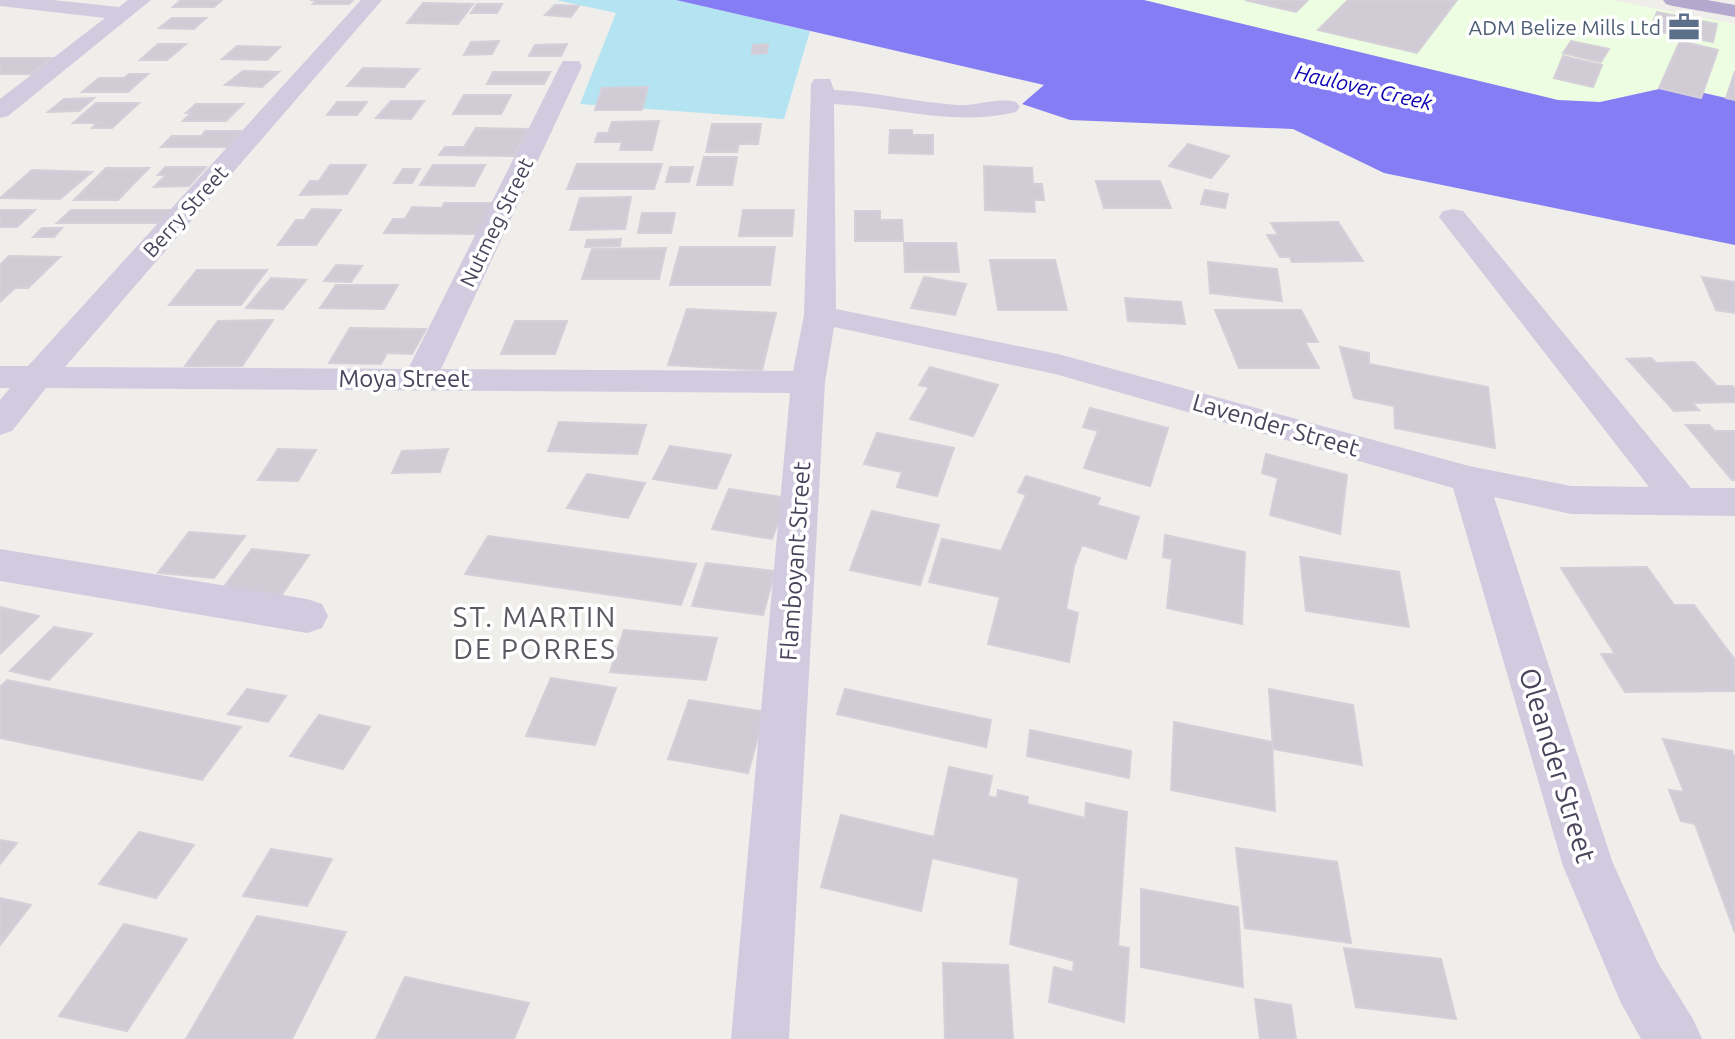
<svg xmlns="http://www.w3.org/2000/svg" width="1735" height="1039" viewBox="0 0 1735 1039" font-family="Ubuntu,sans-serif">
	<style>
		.commercial { fill: #edfde1 }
		.green { fill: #b4e3f2 }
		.water { fill: #847df3 }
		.building { fill: #d0cbd4; stroke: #d4cfd8; stroke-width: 2 }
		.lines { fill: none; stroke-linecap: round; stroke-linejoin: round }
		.minor { fill: #d2cbe0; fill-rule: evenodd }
		.primary { fill: #b5a8ce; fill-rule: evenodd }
		.labels { text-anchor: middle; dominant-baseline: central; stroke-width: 7; stroke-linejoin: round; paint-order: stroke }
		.far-service-label { font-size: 21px; fill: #4e5e75; stroke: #fff; text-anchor: end }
		.far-water-label { font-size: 21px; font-style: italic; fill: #0b00b0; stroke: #fff }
		.far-street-label { font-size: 21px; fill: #4a435b; stroke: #fff }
		.street-label { font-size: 24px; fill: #4a435b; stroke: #fff }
		.quarter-label { font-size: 28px; letter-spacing: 2px; fill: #5c5861; stroke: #fff }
		.near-street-label { font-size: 28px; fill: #4a435b; stroke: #fff }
	</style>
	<rect width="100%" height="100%" fill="#efeeeb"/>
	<!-- commercial -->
	<path class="commercial" d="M1144,0h468l123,24v76l-62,-14 -73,16 -42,-2z"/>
	<!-- green -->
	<path class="green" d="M556,0h120l134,31 -26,88 -204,-15 36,-91z"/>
	<!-- water -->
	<path class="water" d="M676,0h468l414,100 42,2 73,-16 62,14v145l-351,-72 -91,-44 -223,-9 -48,-16 22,-19z"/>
	<!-- building -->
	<g class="building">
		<path d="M181,0h41l-8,7h-41z"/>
		<path d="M310,0h43l-4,4h-36l4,-4z"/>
		<path d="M1245,0h63l-12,12z"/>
		<path d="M1348,0h109l-40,53 -99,-23z"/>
		<path d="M423,3l50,1 -15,20 -51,-1z"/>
		<path d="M477,4h25l-5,9h-26z"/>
		<path d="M555,5l24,1 -8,11 -26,-2z"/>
		<path d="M1657,12l60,12 -4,18 -63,-12z"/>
		<path d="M172,18h34l-12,11 -35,-1z"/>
		<path d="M499,41l-7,13 -28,1 7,-13z"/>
		<path d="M1571,41l38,8 -8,13 -38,-9z"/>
		<path d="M1680,41l38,9 -17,48 -42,-10z"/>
		<path d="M158,44h28l-19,16h-27z"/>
		<path d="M567,44l-6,12h-32l6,-11z"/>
		<path d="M768,44l-1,9 -15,1 1,-9z"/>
		<path d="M237,46l43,1 -13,13 -45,-1z"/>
		<path d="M1563,56l39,9 -9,22 -39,-9z"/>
		<path d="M0,58h52l-21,16h-31z"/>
		<path d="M363,68l56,1 -15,18 -57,-1z"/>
		<path d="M243,71l36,1 -17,15 -37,-2z"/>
		<path d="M1735,71v29l-9,-2z"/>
		<path d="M493,72h57l-6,12h-57z"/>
		<path d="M129,74h19l-20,18h-46l17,-14h25z"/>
		<path d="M648,87l-6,23h-47l7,-22z"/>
		<path d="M464,95h47l-10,19h-48z"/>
		<path d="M94,98l-15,13 -31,1 16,-13z"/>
		<path d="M391,101h33l-13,18 -35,-1z"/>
		<path d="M337,102h30l-10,13h-30z"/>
		<path d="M96,103h43l-27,25h-20l5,-5h-24z"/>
		<path d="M196,104h47l-17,17h-43l8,-8h-5z"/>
		<path d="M659,121l-7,29h-32l2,-8h-27l3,-9h10l4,-11z"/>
		<path d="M712,124h49l-3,20h-19l-2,8h-31z"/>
		<path d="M476,128l52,1 -14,27 -75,-1 6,-8h19z"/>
		<path d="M890,130h22v5h21v19l-44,-1z"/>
		<path d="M205,131h37l-13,16h-68l11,-11h30z"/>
		<path d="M1188,144l41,12 -18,22 -42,-12z"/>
		<path d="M704,157h33l-5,28h-35z"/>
		<path d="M577,164h85l-8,25h-87z"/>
		<path d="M330,165h36l-19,29 -47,1 10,-14h9z"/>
		<path d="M433,165h52l-11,21 -54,-1z"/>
		<path d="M984,166l48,2 1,16h9l2,16h-10l1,12 -50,-2z"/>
		<path d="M165,167h41l-17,19 -35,1 12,-12h-8z"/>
		<path d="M670,167h23l-4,15h-23z"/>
		<path d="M106,168h43l-31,32h-44z"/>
		<path d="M403,169h17l-8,14h-18z"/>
		<path d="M32,170l60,2 -32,27 -60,-1z"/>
		<path d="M1096,181h64l11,27h-67z"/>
		<path d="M1205,190l23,4 -3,14 -24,-4z"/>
		<path d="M631,197l-6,32 -55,1 10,-32z"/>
		<path d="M444,203h49l-16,31 -93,-1 9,-14h12l7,-12 30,1z"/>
		<path d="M312,209l29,1 -25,35h-38l18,-25h8z"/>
		<path d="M0,210h35l-18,17h-17z"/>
		<path d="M71,210h99l-11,13h-102z"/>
		<path d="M743,210h51l-2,26h-53z"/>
		<path d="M855,211h25v9h22l1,21h-48z"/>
		<path d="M642,213h33l-4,20h-33z"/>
		<path d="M1338,222l25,39 -71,1 -2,-5h-10l-13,-22h11l-7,-12z"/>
		<path d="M42,228h20l-8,9h-21z"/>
		<path d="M621,239l-1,7 -35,1 2,-7z"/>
		<path d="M904,243h52l3,29h-54z"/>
		<path d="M680,247h95l-5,38h-100z"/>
		<path d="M666,248l-7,31h-77l10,-30z"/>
		<path d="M9,256l51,1 -32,31h-13l-15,14v-37z"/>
		<path d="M990,260h65l12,50h-69z"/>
		<path d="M1208,262l69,7 5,32 -72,-8z"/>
		<path d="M336,265l26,1 -11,16 -27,-1z"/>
		<path d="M197,270h70l-26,35h-72z"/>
		<path d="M924,277l42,7 -11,31 -44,-7z"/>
		<path d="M1702,277l33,5v31l-19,-3z"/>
		<path d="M271,278l35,2 -23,29 -37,-1z"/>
		<path d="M336,285h62l-14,24 -64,-1z"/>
		<path d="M1125,298l56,4 4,22 -57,-3z"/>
		<path d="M687,309l89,4 -14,57 -94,-5z"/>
		<path d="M1215,310h86l17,32h-13l14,26h-80z"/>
		<path d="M273,320l-31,46h-57l33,-45z"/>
		<path d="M515,321h52l-12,33h-54z"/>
		<path d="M350,328l76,1 -14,25 -25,-1 -6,11 -52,-1z"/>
		<path d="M1340,347l29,6v11l119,23 7,61 -100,-20 -1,-22 -40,-8z"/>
		<path d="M1651,358l5,5 38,-1 23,24h15l3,2v14l-43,1 7,7 -25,1 -47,-52z"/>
		<path d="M930,367l68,18 -25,51 -63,-17 19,-32 -10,-2z"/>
		<path d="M1090,408l78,20 -18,58 -66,-18 14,-37 -15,-4z"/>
		<path d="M559,422l87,3 -9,29 -89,-3z"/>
		<path d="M1686,425h23l6,6h20v49h-3z"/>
		<path d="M877,433l77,15 -17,48 -40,-9 5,-15 -38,-8z"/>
		<path d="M670,446l61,9 -15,34 -63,-10z"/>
		<path d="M278,449l38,1 -18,31 -40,-1z"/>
		<path d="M448,449l-8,23 -48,1 10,-22z"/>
		<path d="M1266,454l81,21 -7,59 -70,-19 8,-37 -16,-5z"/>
		<path d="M587,474l58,9 -17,35 -61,-10z"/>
		<path d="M1026,476l74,22 -3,7 42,12 -13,42 -44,-14 -8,21 -8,43 12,4 -9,49 -81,-18 12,-47 -71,-15 13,-43 59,12 25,-56 -8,-3z"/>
		<path d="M729,489l58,9 -15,41 -60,-10z"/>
		<path d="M872,511l67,14 -19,60 -70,-15z"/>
		<path d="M189,532l56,4 -31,42 -56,-5z"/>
		<path d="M1165,535l80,17 -3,72 -75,-16 5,-49 -9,-2z"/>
		<path d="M488,536l208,28 -15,41 -216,-31z"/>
		<path d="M252,549l57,6 -33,48 -59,-7z"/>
		<path d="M1300,557l99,15 10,55 -103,-16z"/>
		<path d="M706,563l69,8 -12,44 -71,-9z"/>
		<path d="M1647,567l27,38h20l41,55v31l-110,1 -24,-38h14l-54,-86z"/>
		<path d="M0,607l39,9 -39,38z"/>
		<path d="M54,627l38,7 -43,46 -39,-9z"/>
		<path d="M624,630l93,8 -11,42 -96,-8z"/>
		<path d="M551,678l65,10 -21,57 -69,-9z"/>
		<path d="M7,680l234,47 -39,53 -202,-42v-51z"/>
		<path d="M247,689l39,7 -18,26 -40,-8z"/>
		<path d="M845,689l146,31 -5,27 -149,-33z"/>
		<path d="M1269,689l84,16 9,60 -89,-16z"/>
		<path d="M689,700l76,12 -17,61 -80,-14z"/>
		<path d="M319,715l51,12 -27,42 -53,-13z"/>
		<path d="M1174,722l98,20 3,69 -104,-21z"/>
		<path d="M1030,730l101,21 -2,27 -102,-22z"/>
		<path d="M1663,739l69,12 3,8v174l-40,-109 -14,-3 -12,-31 15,2z"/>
		<path d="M949,767l43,9 -4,20 9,2 1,-8 30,7 -1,7 58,14 1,-15 41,9 -9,134 11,2 -5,74 -75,-20 5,-35 19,5 1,-11 -64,-17 9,-66 -87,-20 -11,53 -100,-24 20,-72 93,22z"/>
		<path d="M139,832l55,13 -38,53 -57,-14z"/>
		<path d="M0,840l17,3 -17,21z"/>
		<path d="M1236,848l101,14 14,81 -106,-15z"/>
		<path d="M271,849l61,10 -25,47 -64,-10z"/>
		<path d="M1141,889l97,18 5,80 -102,-20z"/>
		<path d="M0,898l31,7 -31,40z"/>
		<path d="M257,916l89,16 -54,107h-106z"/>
		<path d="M124,924l63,15 -60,92 -68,-15z"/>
		<path d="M1344,948l97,11 15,60 -100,-12z"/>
		<path d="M943,963l65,2 5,74h-68z"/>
		<path d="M405,977l124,26 -15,36h-138z"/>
		<path d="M1255,999l36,6 5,34h-36z"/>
	</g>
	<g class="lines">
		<!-- minor -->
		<g class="minor">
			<path d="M0,0h53l66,7 9,-7h23l-143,116 -8,2v-19l105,-81 -105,-12z"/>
			<path d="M361,0h21l-317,367 343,2 152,-303 3,-5h16l3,5 -141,303 352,2 11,-56 7,-231 3,-5h16l4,11c41,2 82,12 123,15 20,1 41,-8 59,-3l4,5 -4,5c-62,15 -120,-5 -182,-8l2,205 222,45 411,112 102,20 78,1 -210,-270 4,-6 10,-2 10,2 228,277h44v28l-164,-2 -77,-17 118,364 46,102 35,56 9,20h-61l-21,-38 -57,-135 -110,-378 -398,-114 -221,-47 -9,55 -36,657h-58l59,-646 -744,-5 -34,43 -12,4v-35l10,-12h-10v-22h28z"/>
			<path d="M0,549l307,50 15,5 6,12 -6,12 -15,5 -307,-52z"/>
		</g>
		<!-- primary -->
		<path class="primary" d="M1663,0h44l28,5v12l-62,-11 -7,-2z"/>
	</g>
	<!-- icons -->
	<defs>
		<symbol id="office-bare" viewBox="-9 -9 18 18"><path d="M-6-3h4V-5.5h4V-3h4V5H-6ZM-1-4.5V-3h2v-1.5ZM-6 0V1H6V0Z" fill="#5c6f8a" stroke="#fff" stroke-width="2.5" paint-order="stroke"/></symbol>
	</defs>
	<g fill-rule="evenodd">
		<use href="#office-bare" x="1662" y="5" width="44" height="44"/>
	</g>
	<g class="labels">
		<!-- far-service labels -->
		<g class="far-service-label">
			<text x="1661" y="27">ADM Belize Mills Ltd</text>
		</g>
		<!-- far-water labels -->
		<g class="far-water-label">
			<text transform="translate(1364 87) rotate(13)">Haulover Creek</text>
		</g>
		<!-- far-street labels -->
		<g class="far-street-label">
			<text transform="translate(185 211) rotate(-48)">Berry Street</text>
			<text transform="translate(496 222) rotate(-64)">Nutmeg Street</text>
		</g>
		<!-- street labels -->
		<g class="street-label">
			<text x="404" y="378">Moya Street</text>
			<text transform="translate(1276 425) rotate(16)">Lavender Street</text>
			<text transform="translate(795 561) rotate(-86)">Flamboyant Street</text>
		</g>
		<!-- quarter labels -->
		<g class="quarter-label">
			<text x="535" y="616">ST. MARTIN<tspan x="535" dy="32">DE PORRES</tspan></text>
		</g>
		<!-- near-street labels -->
		<g class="near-street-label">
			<text transform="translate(1558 765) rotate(73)">Oleander Street</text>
		</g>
	</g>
</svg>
